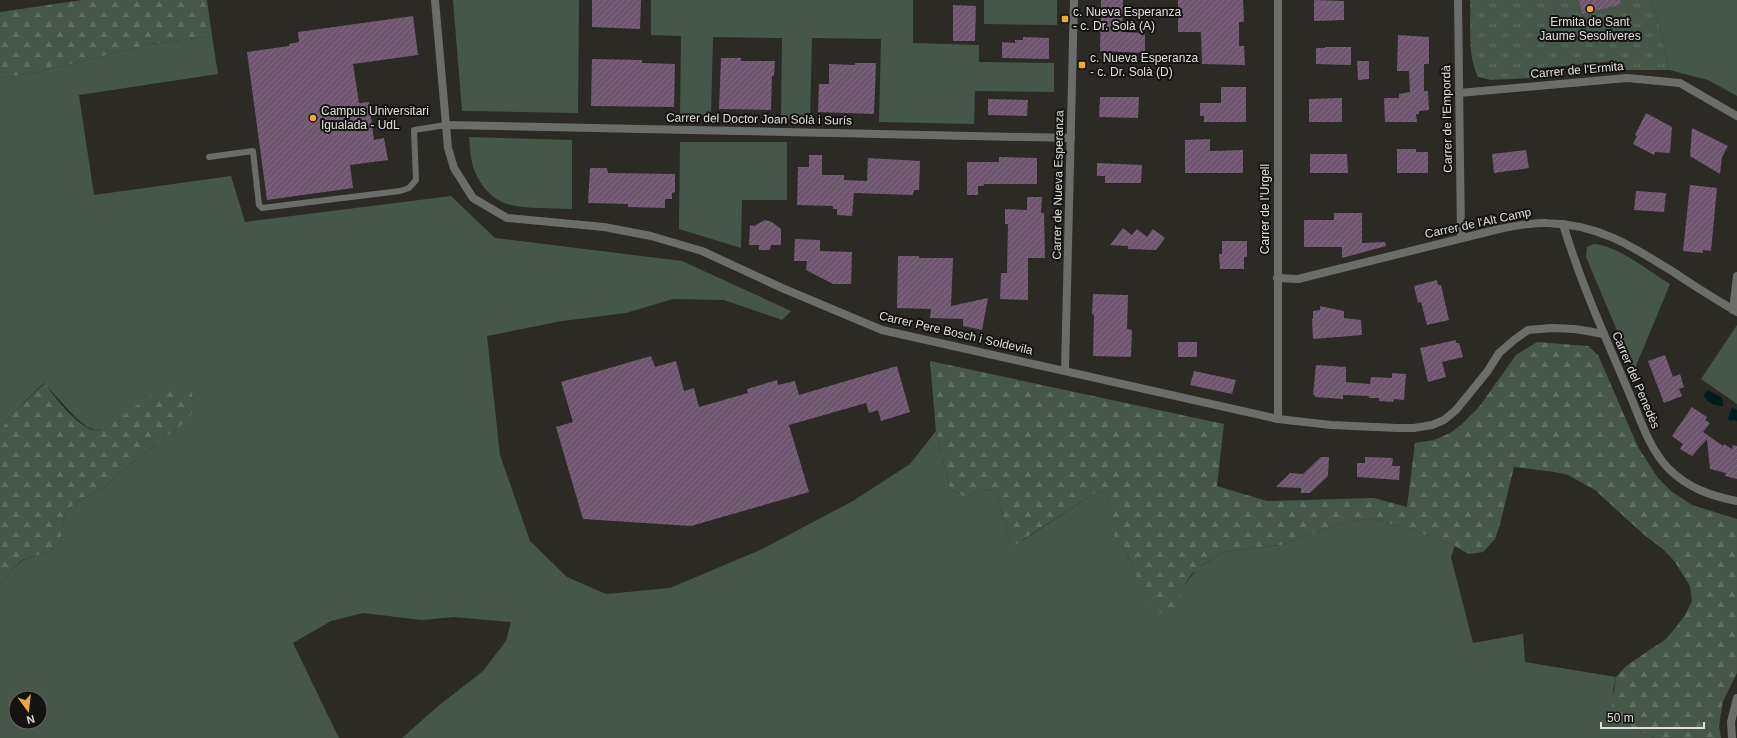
<svg xmlns="http://www.w3.org/2000/svg" width="1737" height="738" viewBox="0 0 1737 738" font-family="Arial,sans-serif">
	<style>
		.grass { fill: #465749; fill-rule: evenodd }
		.forest { fill: url(#forest-firs) }
		.park { fill: url(#park-tufts) }
		.water { fill: #001b1c }
		.building { fill: url(#building-hatch) }
		.lines { fill: none; stroke-linecap: round; stroke-linejoin: round }
		.service { stroke: #6b6d6b; stroke-width: 6 }
		.minor { stroke: #6b6d6b; stroke-width: 8 }
		.poi-dot { fill: #eda83b; stroke: #141311; stroke-width: 1.5 }
		.labels { text-anchor: middle; dominant-baseline: central; stroke-width: 4; stroke-linejoin: round; paint-order: stroke }
		.poi-label { font-size: 12px; fill: #e0dedb; stroke: #141311; text-anchor: start }
		.street-label { font-size: 12px; fill: #e0dedb; stroke: #141311 }
	</style>
	<defs>
		<pattern id="forest-firs" width="22" height="20" patternUnits="userSpaceOnUse"><rect width="22" height="20" fill="#465749"/><path d="M5 1l3.5 6h-7zM16 11l3.5 6h-7z" fill="#606f63"/></pattern>
		<pattern id="park-tufts" width="24" height="20" patternUnits="userSpaceOnUse"><rect width="24" height="20" fill="#465749"/><path d="M3 7l-1-3M5 7V3M7 7l1-3M15 17l-1-3M17 17v-4M19 17l1-3" fill="none" stroke="#606f63"/></pattern>
		<pattern id="building-hatch" width="6" height="6" patternUnits="userSpaceOnUse"><rect width="6" height="6" fill="#6d566e"/><path d="M-1 1l2-2M0 6l6-6M5 7l2-2" fill="none" stroke="#826e82"/></pattern>
	</defs>
	<rect width="100%" height="100%" fill="#2c2a25"/>
	<!-- grass -->
	<g class="grass">
		<path d="M453,0h126l-1,113 -116,-2z"/>
		<path d="M651,0h262v43l66,2v17l75,1v29l-79,-1 -1,33 -95,-2 2,-83 -69,-1 -2,82 -29,-1 1,-81 -69,-1 -2,81h-31l1,-82 -30,-1z"/>
		<path d="M984,0h73v25l-73,-1z"/>
		<path d="M1651,0h86v96l-29,-16 -39,-10 -11,-50z"/>
		<path d="M212,36l6,38 -139,21 15,100 137,-19 14,46 206,-26 44,42 187,23 109,50 -9,9 -58,-20 -51,-1 -47,14 -64,8 -75,15 13,119 30,86 37,36 39,17 64,-6 90,-38 93,-49 57,-37 26,-33 14,58 15,8 14,-6 14,-1 4,6 13,43 12,2 71,-47 8,-2 7,3 2,14 -1,15 6,12 11,16 17,37 12,20 27,-21 16,-20 26,-16 57,-7 63,-22 23,-4 14,2 37,11 37,14 -4,11 22,86 50,-9 2,28 91,15 -3,14 6,29 35,18h-1252l35,-31 46,-36 23,-30 5,-19 -57,-5 -32,3 -59,-7 -32,8 -38,22 46,95h-339v-153l12,-16 11,-9 27,-9 11,-10 1,-15 4,-15 11,-9 27,-15 24,-21 51,-39 15,-17 -1,-14 -17,-8 -23,7 -42,30 -7,4 -9,1 -8,-3 -12,-10 -31,-34 -32,31 -12,17v-353l38,-6 112,-28zM16,698h24v24h-24z"/>
		<path d="M469,137l103,3v69c-18,-1 -45,0 -61,-4 -20,-4 -35,-24 -39,-43 -2,-8 -2,-17 -3,-25z"/>
		<path d="M680,142h107v58h-45l-1,48 -62,-19z"/>
		<path d="M1594,244c25,2 54,27 76,40l-36,87 -48,-114 1,-10z"/>
		<path d="M1737,325v79l-36,-25z"/>
	</g>
	<!-- forest -->
	<g class="forest">
		<path d="M82,0h125l5,36 -62,8 -112,28 -38,6v-66z"/>
		<path d="M1537,342l51,4 10,9 40,92 20,31 13,13 21,14 45,14v154l-14,28 -4,25 2,12h-67l-35,-18 -7,-14 4,-29 10,-11 40,-27 10,-12 9,-12 7,-14 -2,-15 -15,-24 -10,-11 -23,-18 -47,-43 -27,-15 -13,-3 -41,-5 -14,57 -5,15 -12,13 -13,2 -7,-3 -8,-5 -37,-14 -37,-11 -14,-2 -23,4 -63,22 -57,7 -20,12 -12,10 -10,14 -6,22 -6,5c-6,0 -10,-1 -14,-5 -15,-16 -20,-39 -30,-58 -5,-9 -16,-19 -17,-29 -1,-9 1,-18 -1,-28l-7,-3 -8,2 -78,51 -5,-6 -13,-43 -4,-6 -14,1 -14,6 -15,-8 -14,-58 -6,-70 294,63 -7,62 50,15 107,-3 33,9 8,-64 19,-3 16,-7 11,-8 18,-18 37,-52z"/>
		<path d="M45,383c8,13 32,43 48,47 7,1 12,-2 18,-5 22,-16 50,-45 80,-36l3,14v7l-5,7 -10,10 -51,39 -24,21 -27,15 -11,9 -4,15 -1,15 -11,10 -28,9 -10,9 -12,16v-154l12,-17z"/>
	</g>
	<!-- park -->
	<path class="park" d="M1470,0h181l7,20 11,50h-52l-1,-9 -86,8v9l-39,2 -13,-3c-11,-22 -7,-53 -8,-77z"/>
	<!-- water -->
	<g class="water">
		<path d="M1708,390l14,8 1,8c-7,0 -17,-3 -19,-11z"/>
		<path d="M1732,408l5,2v11l-3,-1 -4,1 -2,-3z"/>
	</g>
	<!-- building -->
	<g class="building">
		<path d="M592,0h49l-1,29 -48,-2z"/>
		<path d="M1101,0h22l-1,32 23,1v20l-45,-2z"/>
		<path d="M1178,0h65l1,22h-5v24h5l1,19 -43,-1 -1,-32h-23z"/>
		<path d="M1314,0l30,1v19l-30,1z"/>
		<path d="M1579,0h41l1,4 -39,10z"/>
		<path d="M953,5l23,1 -1,35h-22z"/>
		<path d="M413,16l5,39 -65,9 6,39 10,-1 5,38 10,-2 4,22 -38,5 3,23 -86,12 -20,-148 42,-6v-2l10,-2 -1,-10z"/>
		<path d="M1398,35l31,2v27h-5v27h4l1,19 -10,1v3h-3l1,8h-32l-1,-24h15v-4l11,-2 -1,-21h-12z"/>
		<path d="M1023,37l26,1v21l-47,-1v-16l13,1v-3h8z"/>
		<path d="M1325,47h26v18l-35,-1v-16h9z"/>
		<path d="M721,58h20v3h34l-1,15h-2l-1,34 -52,-1z"/>
		<path d="M592,59l50,1v3l33,1 -1,43 -83,-1z"/>
		<path d="M1357,61h12v18l-11,1z"/>
		<path d="M855,63h21l-2,51 -56,-2 1,-28h10v-20l26,1z"/>
		<path d="M1221,87h25v35h-42v-6h-4v-13h21z"/>
		<path d="M1100,97h39l-1,21 -39,-1z"/>
		<path d="M1342,98v24h-33v-23z"/>
		<path d="M988,99l40,1 -1,16 -39,-1z"/>
		<path d="M1646,113l26,14 -2,26 -15,-1 -1,3 -21,-11 4,-8 -2,-1z"/>
		<path d="M1692,128l36,18 -6,11 -2,17 -30,-18z"/>
		<path d="M1210,139v12l33,-1v23h-58v-33z"/>
		<path d="M1397,149h19v3h12v21h-31z"/>
		<path d="M1526,150l3,18 -35,5 -2,-19z"/>
		<path d="M1310,154h37l1,19h-38z"/>
		<path d="M809,155h13v20h22v5l23,1 1,-23 52,3 -1,29h-5l-1,5 -59,-2 -2,23 -15,-1v-6h-4v-3l-36,-1 1,-38h11z"/>
		<path d="M999,157l38,1v26h-53v2h-6v9h-11v-33h32z"/>
		<path d="M1097,163l45,2 -1,18h-36v-7h-8z"/>
		<path d="M590,168h17l1,5 67,1v18l-3,1v6h-7v9l-37,-1v-3l-40,-1z"/>
		<path d="M1690,185l27,3 -6,63 -8,-1v3l-20,-2z"/>
		<path d="M1636,191l30,2 -2,19 -30,-2z"/>
		<path d="M1027,197h15l-1,16h3l1,45h-17v42l-28,-1 1,-26h6l1,-49h-3v-15l22,1z"/>
		<path d="M1334,213h28v30l23,-1 1,4 -44,12v-11h-38v-27h30z"/>
		<path d="M765,220l7,2 9,7v16h-10l-1,5h-11v-5h-10l1,-20 4,1z"/>
		<path d="M1123,228l9,7 5,-6 10,8 6,-8 12,9 -9,12 -28,-1v-3l-18,-1z"/>
		<path d="M795,239l25,1v11l32,1 -1,32h-18l-27,-14 1,-9h-13z"/>
		<path d="M1222,241h25v16h-3v12h-24l-1,-15h3z"/>
		<path d="M898,256h21v2h34l-2,48 37,-8 -6,32 -19,-4v-7l-33,-1 1,-9 -34,-1z"/>
		<path d="M1437,280l1,5h3l8,35 -22,5 -6,-23 -3,1 -4,-17z"/>
		<path d="M1093,294l35,1 -1,34 5,1 -1,27 -38,-1 1,-41 -2,-1z"/>
		<path d="M1320,306l24,5v7l17,2 1,15 -49,4 -1,-20h1v-8l7,-1z"/>
		<path d="M1456,340v3h3l4,14 -21,5 4,15 -18,5 -8,-34z"/>
		<rect x="1178" y="342" width="19" height="15"/>
		<path d="M1665,355l8,22 7,-3 4,13 -5,2 3,7 -18,7 -16,-42z"/>
		<path d="M651,356l4,11 21,-6 8,30 10,-3 5,19 49,-14 -1,-4 30,-9 1,5 17,-4 4,14 98,-29 13,46 -29,9 -3,-11 -9,3 -3,-10 -77,22 20,67 -118,34 -108,-7 -27,-92 17,-5 -12,-40z"/>
		<path d="M1316,365l30,2v15l24,2 1,-7 21,1v-5l14,1 -2,26 -10,-1 -1,3 -14,-1v-3h-10v-2l-26,-1v4l-28,-2v-2h-2z"/>
		<path d="M1194,371l42,9 -4,14 -42,-9z"/>
		<path d="M1692,407l15,10 -2,3 5,3 -7,9 20,14 1,-2 8,5 1,-4 4,1v33l-12,-3 1,-3 -16,-4 -3,-30 -15,17 -12,-7 3,-5 -11,-8z"/>
		<path d="M1321,457h8l-1,19 -18,17h-9v-5l-25,-1 14,-14 13,1z"/>
		<path d="M1365,457l28,1 -1,8h8l-1,14 -42,-3v-14h8z"/>
	</g>
	<g class="lines">
		<!-- service -->
		<path class="service" d="M209,157l44,-6 6,54 3,3 138,-17 9,-3 7,-8 -2,-50 32,-5"/>
		<!-- minor -->
		<g class="minor">
			<path d="M435,0l13,148 6,20 19,30 34,20 97,9 47,9 51,15 80,37 100,42 396,89 53,6 66,3h17l18,-3 12,-5 12,-10 31,-38 12,-19 15,-13 14,-10 24,-2 23,1 29,5"/>
			<path d="M1458,0l3,238"/>
			<path d="M1459,93l168,-15 53,5 57,33"/>
			<path d="M446,125l625,13"/>
			<path d="M1563,224c17,57 41,110 64,164 12,27 21,60 42,81 19,19 42,27 68,32"/>
			<path d="M1277,278l21,1 201,-50c16,-3 32,-7 48,-6 53,1 88,25 131,52 19,13 39,25 59,37"/>
			<path d="M1733,310l4,-34"/>
			<path d="M1065,370l9,-370"/>
			<path d="M1278,419v-419"/>
			<path d="M1732,738l-1,-16 6,-24"/>
		</g>
	</g>
	<!-- markers -->
	<g class="poi-dot">
		<circle cx="1590" cy="9" r="4"/>
		<rect x="1061" y="15" width="8" height="8" rx="2"/>
		<rect x="1078" y="61" width="8" height="8" rx="2"/>
		<circle cx="313" cy="118" r="4"/>
	</g>
	<g class="labels">
		<!-- poi labels -->
		<g class="poi-label">
			<text x="1073" y="12">c. Nueva Esperanza<tspan x="1073" dy="14">- c. Dr. Solà (A)</tspan></text>
			<text x="1590" y="22" text-anchor="middle">Ermita de Sant<tspan x="1590" dy="14">Jaume Sesoliveres</tspan></text>
			<text x="1090" y="58">c. Nueva Esperanza<tspan x="1090" dy="14">- c. Dr. Solà (D)</tspan></text>
			<text x="321" y="111">Campus Universitari<tspan x="321" dy="14">Igualada - UdL</tspan></text>
		</g>
		<!-- street labels -->
		<g class="street-label">
			<text transform="translate(1577 70) rotate(-5)">Carrer de l'Ermita</text>
			<text transform="translate(759 119) rotate(1)">Carrer del Doctor Joan Solà i Surís</text>
			<text transform="translate(1447 119) rotate(-91)">Carrer de l'Empordà</text>
			<text transform="translate(1058 185) rotate(-89)">Carrer de Nueva Esperanza</text>
			<text transform="translate(1265 209) rotate(-90)">Carrer de l'Urgell</text>
			<text transform="translate(1478 223) rotate(-12)">Carrer de l'Alt Camp</text>
			<text transform="translate(956 333) rotate(13)">Carrer Pere Bosch i Soldevila</text>
			<text transform="translate(1636 380) rotate(67)">Carrer del Penedès</text>
		</g>
	</g>
	<!-- north arrow -->
	<g transform="translate(28 710) rotate(165)"><circle r="19" fill="#141311" stroke="#666462"/>
	<path d="M0-3L7 15L0 10L-7 15Z" fill="#eda83b"/>
	<text y="-6" font-size="11" font-weight="bold" text-anchor="middle" fill="#e0dedb">N</text>
	</g>
	<!-- scale -->
	<path d="M1601 722v6h103v-6" fill="none" stroke="#e0dedb" stroke-width="2"/>
	<text x="1607" y="722" font-size="12" fill="#e0dedb" stroke="#141311" stroke-width="3" paint-order="stroke">50 m</text>
</svg>
